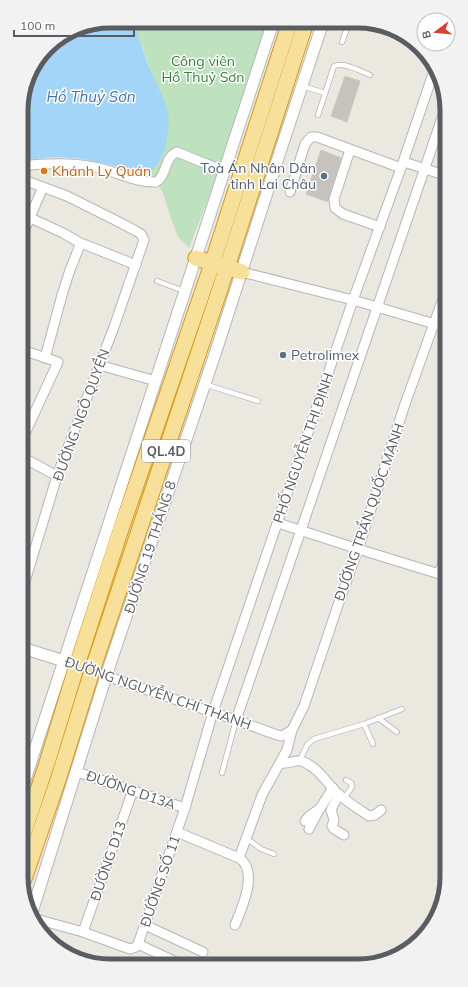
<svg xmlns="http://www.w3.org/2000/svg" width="468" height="987" viewBox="0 0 468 987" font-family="Mulish,sans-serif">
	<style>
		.park { fill: #bee1be }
		.water { fill: #a3d5f8 }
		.building { fill: #c6c3be; stroke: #cfcabf }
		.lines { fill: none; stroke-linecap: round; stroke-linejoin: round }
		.service-casing { stroke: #b3b6ba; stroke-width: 6 }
		.minor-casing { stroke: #b3b6ba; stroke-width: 11 }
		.tertiary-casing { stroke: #b3b6ba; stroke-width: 13 }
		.trunk-casing { stroke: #db9710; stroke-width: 17 }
		.service { stroke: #fff; stroke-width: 4.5 }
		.minor { stroke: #fff; stroke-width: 9 }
		.tertiary { stroke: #fff; stroke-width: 11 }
		.trunk { stroke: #f7e19a; stroke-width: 15 }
		.food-dot { fill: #e8710a; stroke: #fff; stroke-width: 1.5 }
		.service-dot { fill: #5c6f8a; stroke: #fff; stroke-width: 1.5 }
		.labels { text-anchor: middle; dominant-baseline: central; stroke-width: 3; stroke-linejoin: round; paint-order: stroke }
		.shield { fill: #fff; stroke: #8b8d90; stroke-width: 1 }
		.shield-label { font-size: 13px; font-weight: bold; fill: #595c60 }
		.park-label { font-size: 14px; fill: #397e3b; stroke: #fff }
		.service-label { font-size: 14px; fill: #4e5e75; stroke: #fff; text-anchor: end }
		.food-label { font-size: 14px; fill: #c56008; stroke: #fff; text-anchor: start }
		.street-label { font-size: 14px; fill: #595c60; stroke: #fff }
		.water-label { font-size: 15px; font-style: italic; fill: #4277a8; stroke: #fff }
		.rim { fill: none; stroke: #595c60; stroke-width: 5 }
	</style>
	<rect width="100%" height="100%" fill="#ebe8e0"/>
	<!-- park -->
	<path class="park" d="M135,21l132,1 -36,118 -42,108 -11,-11 -7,-18 -8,-26 -13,-21 7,-6 2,-76 -11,-26 -10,-28z"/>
	<!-- water -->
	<path class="water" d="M110,21h25c4,18 9,36 17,52 5,12 14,28 16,40 3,14 -4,56 -21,60 -9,2 -18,-3 -26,-5 -10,-3 -20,-5 -30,-7 -23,-5 -47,-5 -70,1v-58l9,-33 21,-28 25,-15z"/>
	<!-- building -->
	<g class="building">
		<path d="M345,76l15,5 -13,41 -16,-6z"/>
		<path d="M321,150l20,8 -13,44 -22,-8z"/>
	</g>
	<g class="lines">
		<defs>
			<g id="service">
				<path d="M342,42l7,-19"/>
				<path d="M302,86l23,7"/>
				<path d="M318,115l16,-49c11,-4 26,5 36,9"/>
				<path d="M157,281l27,10"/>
				<path d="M204,384l54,17"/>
				<path d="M378,718l19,14"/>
				<path d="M364,724l9,20"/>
				<path d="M300,760l7,-15 7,-6 50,-15 38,-15"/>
				<path d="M222,773l14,-53"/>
				<path d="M344,798l8,-11 -1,-4 -5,-3"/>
				<path d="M246,838l15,11 13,5"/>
			</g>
			<g id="minor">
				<path d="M350,150l-16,49 1,9 8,6 37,13"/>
				<path d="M404,162l40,13"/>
				<path d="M21,166c25,-3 53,-4 78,2 18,4 38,15 57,14 11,-6 8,-25 21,-30l47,19"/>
				<path d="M21,179l46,17 50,25 19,10 5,3 3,6 -30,87 -57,149 -34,112"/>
				<path d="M290,192l15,-48 6,-7h6l84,31"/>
				<path d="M22,214l41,19 19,11"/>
				<path d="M22,236l21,-49"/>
				<path d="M242,272l111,28 92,27"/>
				<path d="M22,350l36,12 -36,78"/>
				<path d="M45,358l17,-63 8,-25 10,-25 3,-1 3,1 50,20"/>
				<path d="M99,365l57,16"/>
				<path d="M22,457l35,19"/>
				<path d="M278,523l80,26 88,27"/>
				<path d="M439,574l7,-21"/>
				<path d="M106,676l130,44 41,15 5,1 10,-6 12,-24 33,-98 21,-59 47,-145 40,-111"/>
				<path d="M236,720l208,-608"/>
				<path d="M280,763c8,2 17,-5 24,-1 14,6 23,21 34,32 10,8 20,15 31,22l6,-1 6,-5"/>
				<path d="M77,772l108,36"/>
				<path d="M339,794l-8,16 3,10 -2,6 2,3 10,6"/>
				<path d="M305,821l4,-5 9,-6"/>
				<path d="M309,829l10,-19 14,-22"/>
				<path d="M177,832l62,26c20,13 3,50 -4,67"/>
				<path d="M239,858l23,-63 25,-45 5,-20"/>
				<path d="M36,919l47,13 47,17 6,-2 2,-3 47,-136 28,-96 140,-412 48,-132 33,-97"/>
				<path d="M145,925l58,27"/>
				<path d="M83,932l50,-142"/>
				<path d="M138,944l36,17"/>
			</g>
			<g id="tertiary">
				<path d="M23,648l47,15"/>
				<path d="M24,783l249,-761"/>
				<path d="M32,912l74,-236 111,-328 64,-199 42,-127"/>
			</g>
			<g id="trunk">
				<path d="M196,258l46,14"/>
				<path d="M24,832l22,-66 31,-101 43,-133 92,-268 78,-242"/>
				<path d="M24,879l35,-102 33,-106 128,-382 86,-267"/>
			</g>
		</defs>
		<!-- service casing -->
		<use href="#service" class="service-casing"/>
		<!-- minor casing -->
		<use href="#minor" class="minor-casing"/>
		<!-- tertiary casing -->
		<use href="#tertiary" class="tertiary-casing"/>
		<!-- trunk casing -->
		<use href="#trunk" class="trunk-casing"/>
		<!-- service -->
		<use href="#service" class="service"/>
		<!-- minor -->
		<use href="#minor" class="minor"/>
		<!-- tertiary -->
		<use href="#tertiary" class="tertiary"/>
		<!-- trunk -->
		<use href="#trunk" class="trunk"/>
	</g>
	<!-- markers -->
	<circle class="food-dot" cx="44" cy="171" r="4"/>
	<g class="service-dot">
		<circle cx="324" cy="176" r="4"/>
		<circle cx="283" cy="355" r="4"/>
	</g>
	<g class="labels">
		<!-- shield labels -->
		<rect class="shield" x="142" y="440" width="48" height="22" rx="3"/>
		<g class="shield-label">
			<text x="166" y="451">QL.4D</text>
		</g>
		<!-- park labels -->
		<g class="park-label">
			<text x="203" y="61">Công viên<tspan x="203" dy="16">Hồ Thuỷ Sơn</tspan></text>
		</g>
		<!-- service labels -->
		<g class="service-label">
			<text x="316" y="168">Toà Án Nhân Dân<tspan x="316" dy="16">tỉnh Lai Châu</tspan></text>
			<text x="291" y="355" text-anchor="start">Petrolimex</text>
		</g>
		<!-- food labels -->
		<g class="food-label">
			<text x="52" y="171">Khánh Ly Quán</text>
		</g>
		<!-- street labels -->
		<g class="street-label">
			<text transform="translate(81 415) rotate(-70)">ĐƯỜNG NGÔ QUYỀN</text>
			<text transform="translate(303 448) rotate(-71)">PHỐ NGUYỄN THỊ ĐỊNH</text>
			<text transform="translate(369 512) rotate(-71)">ĐƯỜNG TRẦN QUỐC MẠNH</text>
			<text transform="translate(150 547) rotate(-72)">ĐƯỜNG 19 THÁNG 8</text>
			<text transform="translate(158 693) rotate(19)">ĐƯỜNG NGUYỄN CHÍ THANH</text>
			<text transform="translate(131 790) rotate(19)">ĐƯỜNG D13A</text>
			<text transform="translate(108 861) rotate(-71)">ĐƯỜNG D13</text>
			<text transform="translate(160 881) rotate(-71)">ĐƯỜNG SỐ 11</text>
		</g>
		<!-- water labels -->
		<g class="water-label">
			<text x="91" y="96">Hồ Thuỷ Sơn</text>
		</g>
	</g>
	<!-- crop -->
	<path d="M0 0H468V987H0ZM110 28H358A82 82 0 0 1 440 110V877A82 82 0 0 1 358 959H110A82 82 0 0 1 28 877V110A82 82 0 0 1 110 28Z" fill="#f2f2f2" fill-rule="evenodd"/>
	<path class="rim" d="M110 28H358A82 82 0 0 1 440 110V877A82 82 0 0 1 358 959H110A82 82 0 0 1 28 877V110A82 82 0 0 1 110 28Z"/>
	<!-- north arrow -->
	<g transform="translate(436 32) rotate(254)"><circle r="19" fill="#ffffff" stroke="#bdbebf"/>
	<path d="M0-3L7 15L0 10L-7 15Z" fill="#dc3e35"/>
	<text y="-6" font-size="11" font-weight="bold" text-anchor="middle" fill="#595c60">B</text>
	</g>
	<!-- scale -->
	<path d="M14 30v6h120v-6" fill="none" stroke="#595c60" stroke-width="2"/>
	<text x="20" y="30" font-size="12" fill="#595c60" stroke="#ffffff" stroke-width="3" paint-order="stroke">100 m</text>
</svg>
